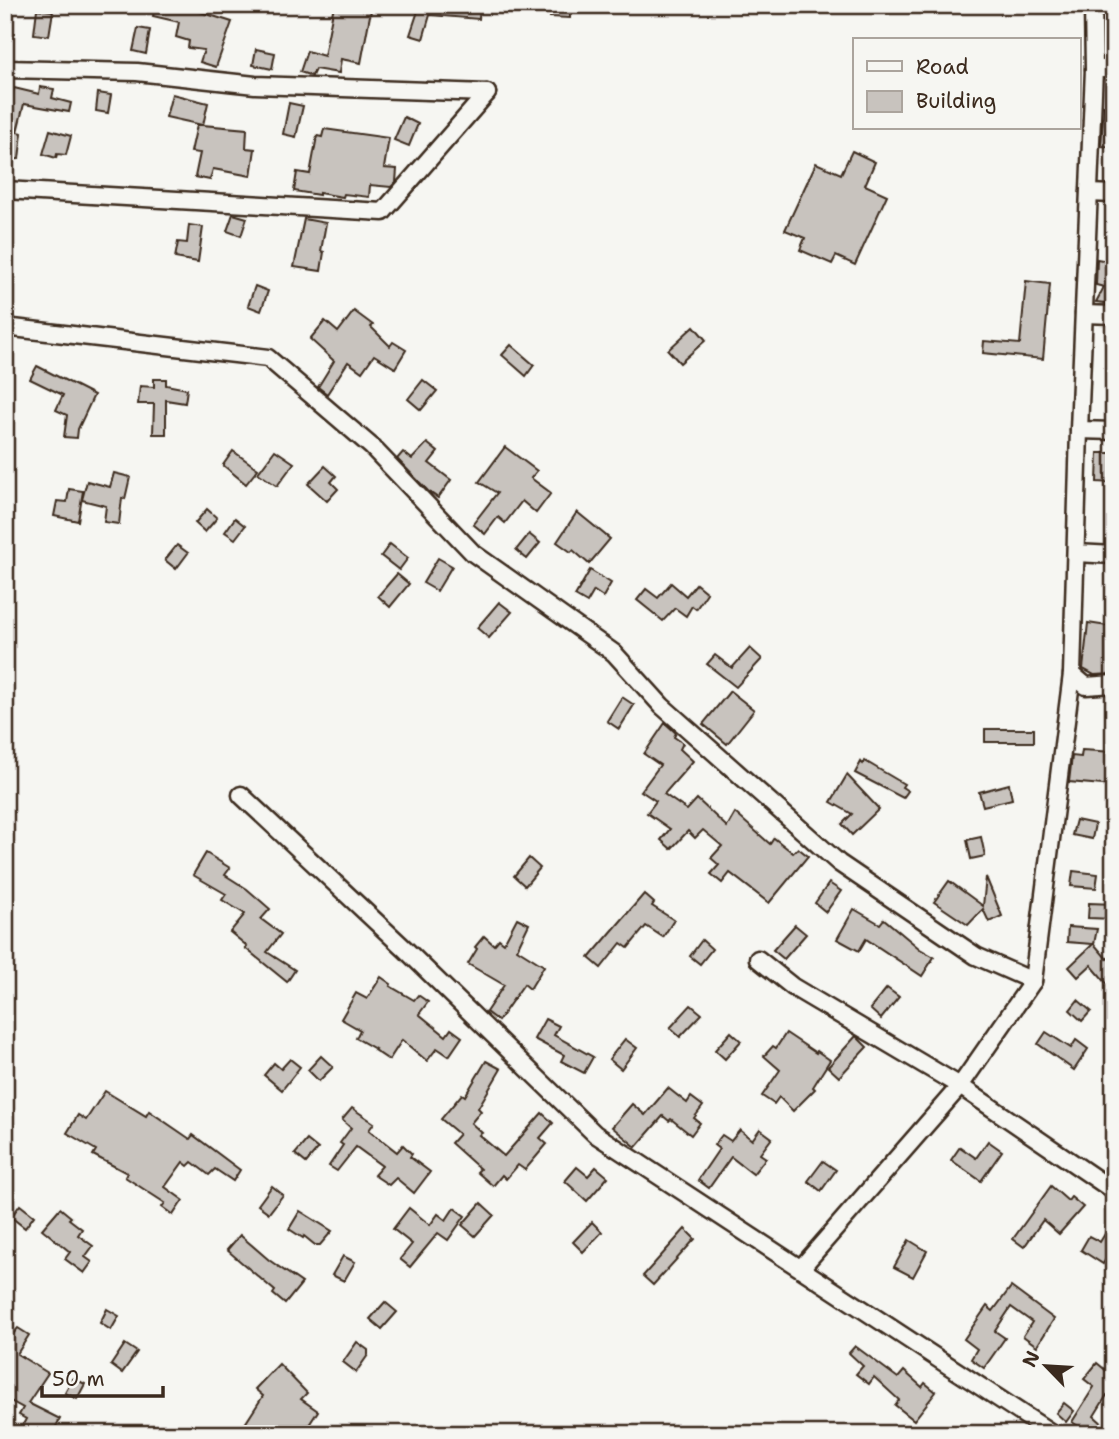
<svg xmlns="http://www.w3.org/2000/svg" width="1119" height="1439" viewBox="0 0 1119 1439" font-family="'Shantell Sans',sans-serif">
	<style>
		.building { fill: #c8c3be; stroke: #3b2a1e; stroke-width: 2 }
		.lines { fill: none; stroke-linecap: round; stroke-linejoin: round }
		.minor-casing { stroke: #3b2a1e; stroke-width: 21 }
		.minor { stroke: #f6f6f2; stroke-width: 16 }
	</style>
	<rect width="100%" height="100%" fill="#f6f6f2"/>
	<filter id="ink" filterUnits="userSpaceOnUse"><feTurbulence type="fractalNoise" baseFrequency=".0143" numOctaves="2"/><feDisplacementMap in="SourceGraphic" scale="14" xChannelSelector="R" yChannelSelector="G"/><feConvolveMatrix kernelMatrix="1 2 1 2 8 2 1 2 1" color-interpolation-filters="sRGB"/></filter>
	<g filter="url(#ink)">
		<!-- building -->
		<g class="building">
			<path d="M155,5h23l54,17 -16,45 -16,-5 4,-12 -16,-2 1,-7 -13,-4 3,-15 -26,-6z"/>
			<path d="M334,5h38l-11,58 -20,-4 -2,14 -24,-4 -3,7 -12,-4 7,-21 17,5z"/>
			<path d="M420,5h60l-1,14 -49,-4 -7,24 -13,-4z"/>
			<path d="M551,5h19v13l-20,-1z"/>
			<path d="M37,9l16,2 -4,25 -15,-2z"/>
			<path d="M138,28l12,2 -4,24 -13,-3z"/>
			<path d="M256,49l19,4 -3,16 -19,-4z"/>
			<path d="M40,87l14,2 -2,9 19,5 -2,9 -45,-8 -7,28 5,1 -3,26 -14,1v-37l9,-35 25,6z"/>
			<path d="M98,93l13,2 -3,18 -12,-2z"/>
			<path d="M172,94l36,9 -5,22 44,4 -1,19 9,1 -4,27 -38,-7 -3,11 -15,-3 5,-24 -9,-1 6,-27h5l-36,-8z"/>
			<path d="M289,103l14,3 -7,31 -13,-3z"/>
			<path d="M1104,106h10v41l-13,-1z"/>
			<path d="M404,117l14,7 -9,22 -15,-6z"/>
			<path d="M324,129l65,9 -5,30 13,1 -1,13 -5,5 -21,-2 -1,12 -25,-3 -1,3 -24,-4v2l-25,-4 3,-19 13,2 7,-38 5,1z"/>
			<path d="M50,130l21,6 -5,19 -9,-1 -1,4 -13,-4z"/>
			<path d="M852,151l23,11 -10,23 22,10 -32,70 -19,-9 -4,8 -32,-14 5,-12 -20,-8 31,-67 25,11z"/>
			<path d="M233,214l14,4 -6,18 -14,-5z"/>
			<path d="M304,219l22,4 -5,28 3,1 -3,19 -27,-4z"/>
			<path d="M189,225l14,2 -5,35 -23,-4 3,-16 9,1z"/>
			<path d="M1097,259l17,3v42l-18,-2 8,-15 -8,-2z"/>
			<path d="M1026,281l24,3 -7,75 -60,-6 1,-12 36,3z"/>
			<path d="M255,286l13,5 -7,20 -13,-5z"/>
			<path d="M354,311l19,14 -2,2 19,19 3,-4 13,8 -11,18 -21,-13 -12,17 -14,-10 -21,32 -9,-7 16,-26 -24,-22 15,-18 13,11z"/>
			<path d="M694,326l12,14 -26,23 -12,-13z"/>
			<path d="M511,345l23,20 -8,11 -24,-21z"/>
			<path d="M37,366l57,29 -16,34 -1,9 -13,-1 3,-22 -11,-5 7,-15 -33,-16z"/>
			<path d="M154,379h12v6l21,4 -2,14 -19,-3v34h-13l1,-30h-16l2,-18 14,1z"/>
			<path d="M423,380l14,11 -16,19 -13,-11z"/>
			<path d="M427,443l11,9 -9,11 22,17 -13,18 -10,-7 -31,-32 6,-7 9,7z"/>
			<path d="M505,447l32,24 -6,7 20,15 -15,20 -14,-12 -17,22 -7,-6 -13,17 -12,-10 24,-31 -18,-11z"/>
			<path d="M275,450l19,13 -17,23 -19,-13z"/>
			<path d="M233,451l25,18 -12,15 -23,-19z"/>
			<path d="M1098,453h16l-1,30 -16,-1z"/>
			<path d="M325,466l11,10 -5,6 7,7 -11,12 -19,-17z"/>
			<path d="M114,473l16,4 -5,22 -3,-1 -3,26 -15,-2 2,-16 -24,-6 5,-19 23,6z"/>
			<path d="M69,489l14,2 -5,30 -24,-5 3,-15 10,1z"/>
			<path d="M207,509l10,9 -12,14 -10,-9z"/>
			<path d="M577,512l33,27 -21,25 -16,-14 -2,2 -14,-10z"/>
			<path d="M235,518l10,8 -10,13 -10,-7z"/>
			<path d="M529,534l11,9 -13,16 -11,-9z"/>
			<path d="M390,544l18,14 -9,12 -18,-14z"/>
			<path d="M177,545l11,8 -12,16 -11,-9z"/>
			<path d="M438,558l14,8 -15,25 -14,-8z"/>
			<path d="M590,570l21,13 -8,14 -9,-6 -7,12 -12,-7z"/>
			<path d="M397,574l12,10 -19,23 -12,-11z"/>
			<path d="M671,583l15,13 10,-12 11,9 -11,16 -4,-3 -6,10 -11,-8 -12,13 -26,-21 9,-11 12,9z"/>
			<path d="M499,602l13,10 -23,26 -12,-10z"/>
			<path d="M1088,623l26,4 -1,47 -19,1 -11,-6z"/>
			<path d="M750,648l12,11 -26,28 -29,-23 8,-9 17,13z"/>
			<path d="M730,691l24,19 -27,34 -24,-20z"/>
			<path d="M622,697l12,8 -15,24 -12,-8z"/>
			<path d="M665,723l11,10 -2,4 9,6 -3,6 13,12 -29,33 23,16 10,-11 30,28 8,-14 35,31 4,-6 19,15 5,-5 10,8 -39,47 -39,-30 -8,10 -11,-9 8,-9 -8,-7 11,-12 -19,-16 -8,8 -7,-7 -17,18 -10,-9 9,-11 -23,-16 9,-12 -15,-10 19,-26 -16,-11z"/>
			<rect x="985" y="729" width="49" height="13"/>
			<path d="M1082,750l32,2v34l-45,-4 3,-26 9,1z"/>
			<path d="M865,761l39,23 -2,3 6,4 -5,7 -48,-25 6,-11 2,2z"/>
			<path d="M847,775l32,34 -27,26 -10,-11 10,-10 -21,-12z"/>
			<path d="M1009,784l3,15 -29,7 -4,-14z"/>
			<path d="M1076,820l19,4 -3,15 -20,-4z"/>
			<path d="M981,837l4,19 -14,3 -4,-19z"/>
			<path d="M206,853l24,15 -5,7 22,14 23,20 -9,10 20,15 -14,18 28,18 -8,12 -42,-34 2,-2 -17,-14 15,-18 -23,-14 4,-6 -33,-19z"/>
			<path d="M529,858l11,10 -15,18 -11,-10z"/>
			<path d="M1073,871l25,3 -2,14 -25,-2z"/>
			<path d="M986,877l16,39 -13,6 -6,-13 -15,16 -34,-23 15,-21 34,25z"/>
			<path d="M829,883l12,8 -15,21 -11,-9z"/>
			<path d="M644,894l10,9 -2,3 22,14 -11,17 -17,-11 -18,22 -7,-5 -20,25 -12,-10z"/>
			<path d="M1089,903l25,1v15l-26,-1z"/>
			<path d="M854,909l26,15 4,-5 36,30 14,8 -12,19 -56,-37 -7,12 -22,-12z"/>
			<path d="M517,918l12,6 -12,25 27,17 -14,23 -6,-5 -26,37 -12,-9 18,-27 -36,-21 9,-15 -2,-2 9,-11 10,9 5,-6 5,4z"/>
			<path d="M795,925l11,9 -22,25 -11,-9z"/>
			<path d="M1068,927l29,2 -3,15 13,15 7,-6v39l-23,-27 -13,12 -9,-10 24,-23 -26,-2z"/>
			<path d="M702,940l10,9 -12,15 -10,-8z"/>
			<path d="M381,977l10,7 -1,2 24,14 4,-5 10,7 -9,12 27,22 5,-7 11,8 -13,19 -12,-8 -10,13 -25,-21 -13,20 -15,-10 1,-1 -19,-11 4,-8 -19,-11 15,-26 11,6z"/>
			<path d="M887,988l12,9 -18,22 -11,-10z"/>
			<path d="M1078,1000l13,11 -9,10 -12,-11z"/>
			<path d="M691,1005l11,9 -22,23 -10,-9z"/>
			<path d="M545,1019l14,7 -5,9 39,22 -9,16 -23,-12 3,-6 -30,-16z"/>
			<path d="M731,1032l10,9 -16,18 -10,-9z"/>
			<path d="M1046,1032l25,16 5,-8 12,9 -14,21 -36,-26z"/>
			<path d="M786,1033l30,20 1,-2 13,9 -17,27 2,2 -22,22 -14,-14 -5,7 -12,-8 18,-26 -16,-14 9,-10 3,2z"/>
			<path d="M856,1036l11,11 -28,30 -11,-10z"/>
			<path d="M625,1039l12,9 -16,21 -12,-10z"/>
			<path d="M321,1056l12,11 -14,14 -11,-11z"/>
			<path d="M290,1059l10,8 -18,23 -18,-15 10,-12 7,6z"/>
			<path d="M486,1061l15,8 -23,39 3,3 -10,12 11,10 -3,2 25,21 38,-43 11,10 -13,15 7,6 -22,26 -7,-5 -12,14 -4,-4 -9,11 -16,-14 3,-3 -29,-26 8,-9 -18,-15 21,-25 3,2z"/>
			<path d="M668,1088l19,15 4,-6 12,9 -9,12 6,5 -9,12 -20,-16 -2,2 -6,-5 -27,31 -24,-20 20,-23 13,11z"/>
			<path d="M105,1091l41,25 3,-5 41,28 3,-4 47,35 -7,11 -18,-12 -6,6 -17,-13 -4,4 -5,-4 -18,25 18,13 -10,15 -11,-8 3,-4 -40,-26 2,-4 -34,-18 3,-5 -29,-17 11,-18 8,5z"/>
			<path d="M352,1108l22,15 -5,7 28,22 6,-7 9,9 -2,3 20,15 -16,21 -18,-15 -7,7 -15,-10 8,-9 -26,-19 -19,24 -8,-5 14,-21 -3,-2 11,-15 -9,-8z"/>
			<path d="M760,1129l12,9 -12,16 6,4 -13,16 -22,-17 -22,31 -11,-8 21,-31 -5,-4 8,-10 9,6 9,-11 12,10z"/>
			<path d="M307,1140l11,9 -12,14 -11,-9z"/>
			<path d="M988,1141l14,10 -21,30 -30,-21 9,-13 16,11z"/>
			<path d="M823,1161l13,9 -15,21 -13,-10z"/>
			<path d="M577,1167l11,9 8,-9 12,10 -21,24 -22,-20z"/>
			<path d="M272,1186l11,9 -14,18 -11,-8z"/>
			<path d="M1051,1186l17,15 3,-4 12,10 -24,27 -16,-14 -19,27 -11,-8z"/>
			<path d="M481,1203l13,12 -19,21 -13,-11z"/>
			<path d="M20,1205l14,11 -9,12 -14,-11z"/>
			<path d="M60,1208l11,9 -2,2 13,10 -4,6 15,11 -8,11 7,5 -8,11 -19,-14 5,-7 -28,-23z"/>
			<path d="M409,1208l21,17 8,-11 8,6 8,-12 11,8 -17,24 -10,-7 -28,34 -10,-8 12,-15 -19,-15z"/>
			<path d="M300,1211l32,20 -12,14h-5l-11,-9 -1,2 -14,-9z"/>
			<path d="M1114,1219v26l-11,19 -22,-14 8,-14 11,6z"/>
			<path d="M592,1222l10,10 -19,20 -10,-10z"/>
			<path d="M685,1229l10,10 -42,46 -10,-9z"/>
			<path d="M240,1235l29,25 33,23 -17,21 -12,-10 2,-3 -48,-41z"/>
			<path d="M909,1240l18,11 -14,26 -19,-10z"/>
			<path d="M343,1256l12,6 -11,19 -12,-6z"/>
			<path d="M1011,1287l43,32 -17,27 -14,-10 9,-14 -21,-15 -16,24 10,7 -21,30 -13,-9 6,-10 -13,-10 23,-33 6,5z"/>
			<path d="M385,1302l12,10 -15,17 -12,-10z"/>
			<path d="M107,1309l12,7 -8,14 -11,-7z"/>
			<path d="M18,1328l11,7 -12,19 31,19 -20,30 32,16 -8,15h-34l8,-15 -7,-4 4,-7 -18,-10v-55z"/>
			<path d="M357,1342l11,8v5l-12,17 -13,-10z"/>
			<path d="M125,1344l12,8 -15,21 -11,-8z"/>
			<path d="M855,1346l43,32 6,-7 18,16 3,-4 11,9 -22,28 -19,-15 4,-5 -25,-23 -5,7 -13,-10 7,-8 -14,-13z"/>
			<path d="M1097,1363l17,14v21l-7,-3 -13,21 20,18h-23l-19,-12 22,-35 -10,-8z"/>
			<path d="M279,1364l28,29 -6,6 17,12 -15,23h-43l-15,-10 18,-28 -8,-7z"/>
			<path d="M73,1378l12,6 -8,15 -12,-6z"/>
			<path d="M1064,1403l10,8 -8,11 -10,-9z"/>
		</g>
		<g class="lines">
			<defs>
				<g id="minor">
					<path d="M1093,5l1,64 -15,361 -7,244 14,12 28,-2"/>
					<path d="M5,69l132,3 118,13 232,8"/>
					<path d="M1094,69h20"/>
					<path d="M5,190l378,22 104,-119"/>
					<path d="M1089,193l25,1"/>
					<path d="M1084,314l30,1"/>
					<path d="M5,327l263,31 104,89 101,106 141,100 48,53 177,157 137,93 57,25"/>
					<path d="M1079,430l35,1"/>
					<path d="M1076,553l38,2"/>
					<path d="M1072,674l-39,307 -73,105 154,105"/>
					<path d="M241,795l164,154 190,185 458,300"/>
					<path d="M758,959l35,28 167,99 -159,182"/>
				</g>
			</defs>
			<!-- minor casing -->
			<use href="#minor" class="minor-casing"/>
			<!-- minor -->
			<use href="#minor" class="minor"/>
		</g>
	</g>
	<!-- margin -->
	<rect width="1119" height="1439" fill="none" stroke="#f6f6f2" stroke-width="28"/>
	<rect x="14" y="14" width="1091" height="1411" fill="none" stroke="#3b2a1e" stroke-width="2.5" filter="url(#ink)"/>
	<!-- legend -->
	<rect x="853" y="38" width="228" height="91" fill="#f6f6f2" stroke="#aba49d" stroke-width="2"/>
	<rect x="867" y="61" width="35" height="10" fill="#f6f6f2" stroke="#aba49d" stroke-width="2"/>
	<text x="916" y="74" font-size="21" fill="#3b2a1e">Road</text>
	<rect x="867" y="91" width="35" height="21" fill="#c8c3be" stroke="#aba49d" stroke-width="2"/>
	<text x="916" y="108" font-size="21" fill="#3b2a1e">Building</text>
	<!-- north arrow -->
	<g transform="translate(1046 1366) rotate(295)" stroke="#f6f6f2" stroke-width="5" paint-order="stroke">
	<path d="M0-5L12 26L0 18L-12 26Z" fill="#3b2a1e"/>
	<text y="-10" font-size="19" font-weight="bold" text-anchor="middle" fill="#3b2a1e">N</text>
	</g>
	<!-- scale -->
	<path d="M42 1386v10h121v-10" fill="none" stroke="#3b2a1e" stroke-width="3.5"/>
	<text x="52" y="1386" font-size="21" fill="#3b2a1e" stroke="#f6f6f2" stroke-width="5" paint-order="stroke">50 m</text>
</svg>
